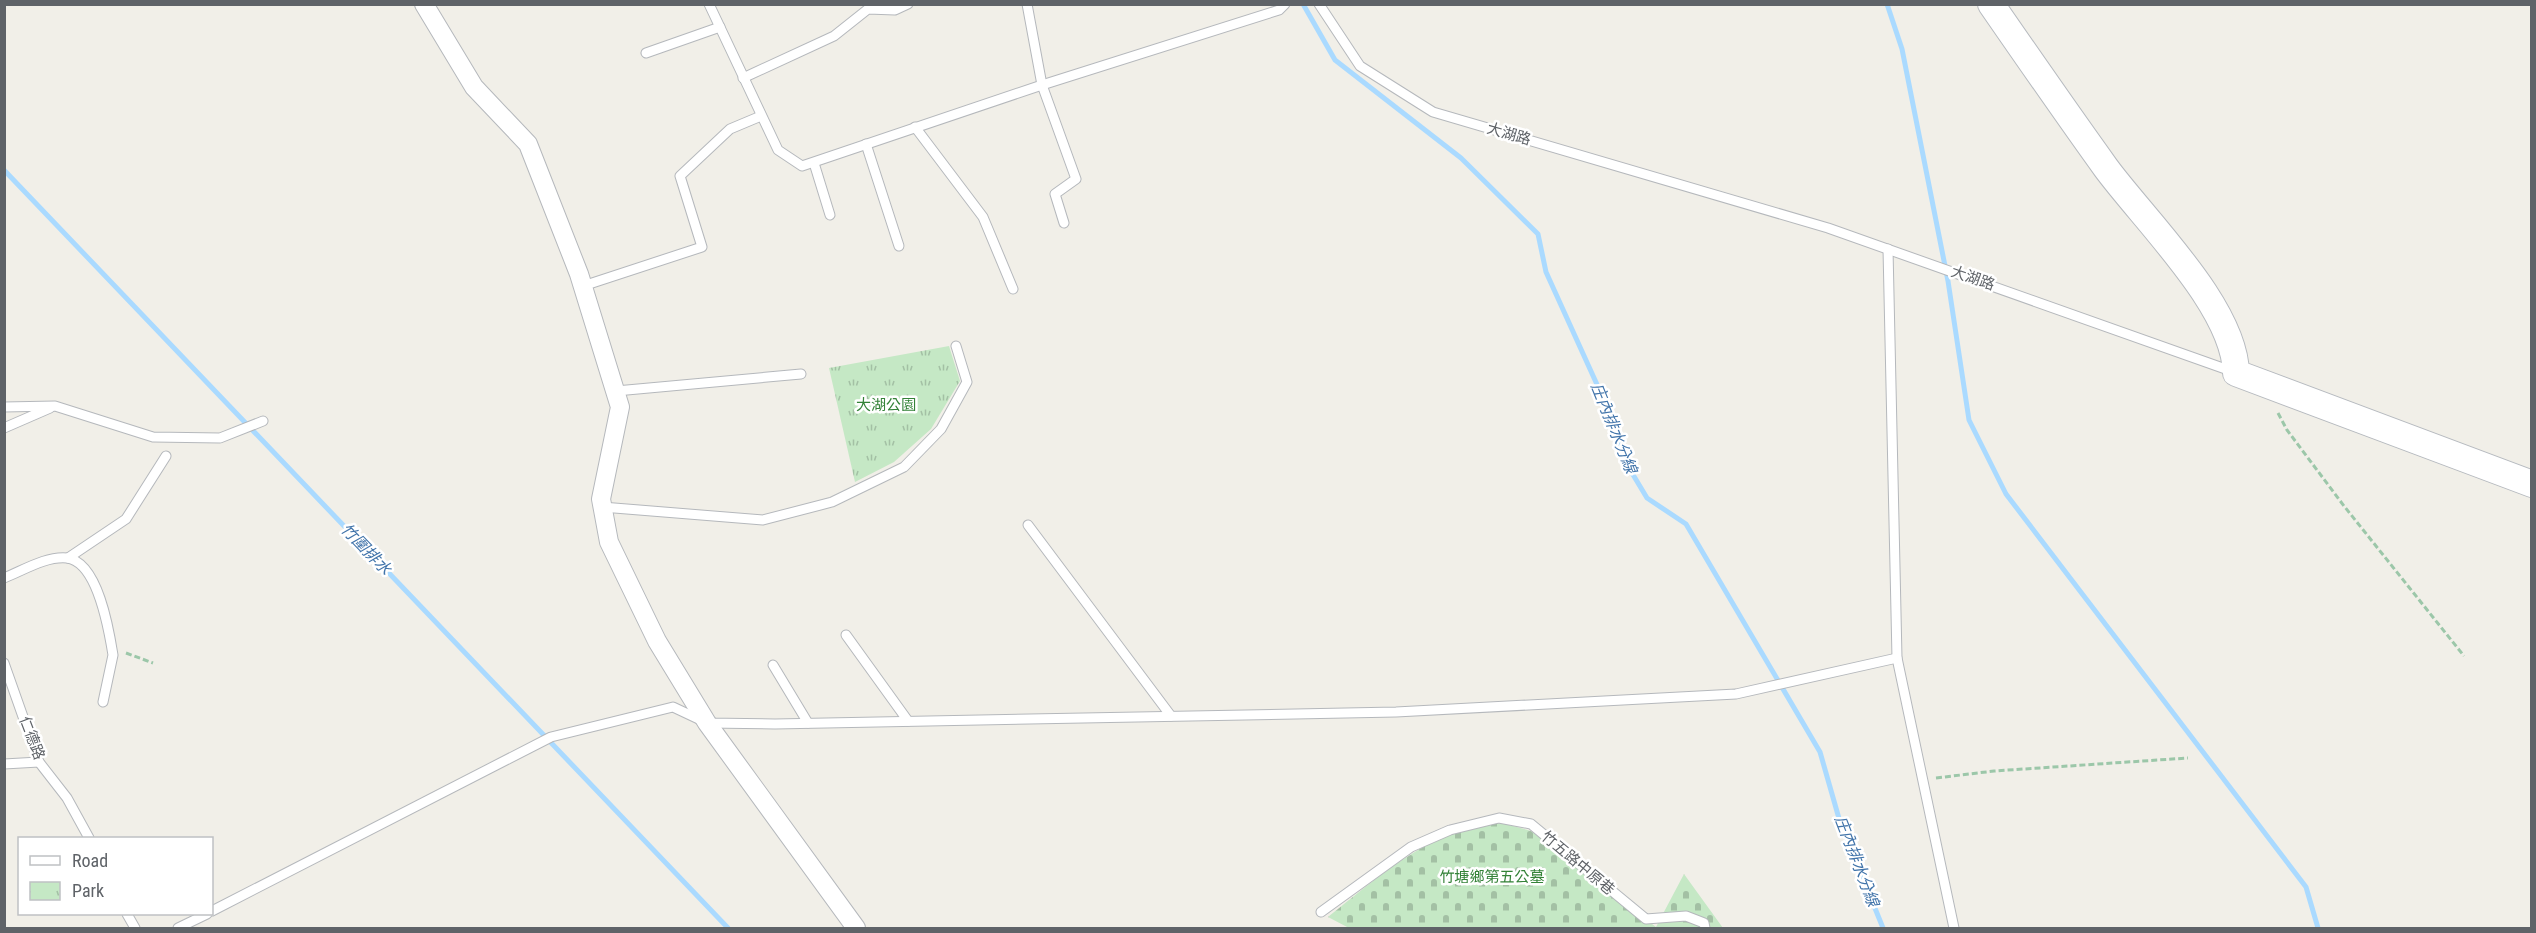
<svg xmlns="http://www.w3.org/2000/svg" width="2536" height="933" viewBox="0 0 2536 933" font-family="'Roboto Condensed','Noto Sans TC',sans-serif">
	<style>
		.cemetery { fill: url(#cemetery-stones) }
		.park { fill: url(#park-tufts) }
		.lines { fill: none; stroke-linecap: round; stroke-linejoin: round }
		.stream { stroke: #aadaff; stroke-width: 5 }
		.lane-casing { stroke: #b5b8bc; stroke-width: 11 }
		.street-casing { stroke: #b5b8bc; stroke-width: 20 }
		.secondary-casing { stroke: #b6babf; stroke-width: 28 }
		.path { stroke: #9cc7a9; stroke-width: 3; stroke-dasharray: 6 3; stroke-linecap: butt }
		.lane { stroke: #fff; stroke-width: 9 }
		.street { stroke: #fff; stroke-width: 18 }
		.secondary { stroke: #fff; stroke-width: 26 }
		.labels { text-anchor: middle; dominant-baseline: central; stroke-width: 5; stroke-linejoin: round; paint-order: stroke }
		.street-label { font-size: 15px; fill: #5f6368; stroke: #fff }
		.park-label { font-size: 15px; fill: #348238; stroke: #fff }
		.water-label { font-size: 16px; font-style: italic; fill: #4174aa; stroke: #fff }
	</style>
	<defs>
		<pattern id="cemetery-stones" width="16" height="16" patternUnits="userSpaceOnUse" patternTransform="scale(1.5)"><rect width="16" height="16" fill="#c5e8c5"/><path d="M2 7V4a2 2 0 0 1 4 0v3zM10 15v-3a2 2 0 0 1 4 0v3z" fill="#a3c0a4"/></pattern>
		<pattern id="park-tufts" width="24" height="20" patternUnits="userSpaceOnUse" patternTransform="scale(1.5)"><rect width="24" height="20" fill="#c5e8c5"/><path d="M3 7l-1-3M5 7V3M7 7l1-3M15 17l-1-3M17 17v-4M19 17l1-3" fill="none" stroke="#a3c0a4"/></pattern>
	</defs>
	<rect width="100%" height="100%" fill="#f1efe8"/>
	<!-- cemetery -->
	<path class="cemetery" d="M1502,823l29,8 125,96 28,-53 39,54h-374l-21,-11c51,-40 105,-91 174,-94z"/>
	<!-- park -->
	<path class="park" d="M949,346l11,35 -29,48 -37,33 -39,20 -26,-114z"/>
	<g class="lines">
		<!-- stream -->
		<g class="stream">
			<path d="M1303,4l32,56 126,98 77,76 8,38 68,150 12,41 21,35 39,26 134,228 20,70 43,106"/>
			<path d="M1887,4l15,45 46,232 21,139 37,74 300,393 12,41"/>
			<path d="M4,170l724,758"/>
		</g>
		<defs>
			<g id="lane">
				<path d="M709,4l69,146 24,16 240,-81 237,-75 6,-6"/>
				<path d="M1027,4l15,81 34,94 -21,15 9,29"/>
				<path d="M1319,4l41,62 73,46 395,116 406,144"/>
				<path d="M646,53l74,-26"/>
				<path d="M743,78l91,-42 34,-27 27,1 13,-6"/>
				<path d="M915,127l68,90 30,72"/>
				<path d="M866,144l33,102"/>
				<path d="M814,163l16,52"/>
				<path d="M1888,249l9,409 57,270"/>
				<path d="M583,286l119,-39 -22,-71 50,-47 31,-13"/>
				<path d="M616,391l185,-17"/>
				<path d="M4,407l51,-1 98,31 67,1 43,-17"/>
				<path d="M4,428l46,-20"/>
				<path d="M602,507l161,13 69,-18 72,-35 37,-38 26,-47 -11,-36"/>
				<path d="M1028,525l143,191"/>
				<path d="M68,558l58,-39 40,-63"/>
				<path d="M4,578c20,-8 42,-22 63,-20 31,4 42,72 46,97l-10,47"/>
				<path d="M846,635l62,86"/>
				<path d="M4,663l35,99 28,36 22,40"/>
				<path d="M773,665l35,58"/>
				<path d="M4,764l35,-2"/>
				<path d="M212,911l339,-174 122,-30 34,16 68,1 621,-12 340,-18 161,-36"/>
				<path d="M1321,912l90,-65 39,-17 49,-12 32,6 115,95 40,-3 18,7 1,5"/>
				<path d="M127,914l8,14"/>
				<path d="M178,928l29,-14"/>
			</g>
			<path id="street" d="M424,4l50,83 54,57 51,130 41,133 -19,92 8,43 48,99 50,82 149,205"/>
			<path id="secondary" d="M1991,4c38,55 76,110 115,164 39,53 129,139 130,205l296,111"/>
		</defs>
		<!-- lane casing -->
		<use href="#lane" class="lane-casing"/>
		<!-- street casing -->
		<use href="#street" class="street-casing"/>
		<!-- secondary casing -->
		<use href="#secondary" class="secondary-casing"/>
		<!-- path -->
		<g class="path">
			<path d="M2278,413l9,17 57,76 120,150"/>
			<path d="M126,653l27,10"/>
			<path d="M1936,778l58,-7 194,-13"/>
		</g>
		<!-- lane -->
		<use href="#lane" class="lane"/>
		<!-- street -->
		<use href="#street" class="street"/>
		<!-- secondary -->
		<use href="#secondary" class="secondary"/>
	</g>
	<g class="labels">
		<!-- street labels -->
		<g class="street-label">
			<text transform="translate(1509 134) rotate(16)">大湖路</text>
			<text transform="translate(1973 278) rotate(19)">大湖路</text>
			<text transform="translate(32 738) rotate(69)">仁德路</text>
			<text transform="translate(1578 863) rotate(40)">竹五路中原巷</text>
		</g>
		<!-- park labels -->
		<g class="park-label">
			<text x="886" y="405">大湖公園</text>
			<text x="1492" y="877">竹塘鄉第五公墓</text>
		</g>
		<!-- water labels -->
		<g class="water-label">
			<text transform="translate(1614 428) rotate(68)">庄內排水分線</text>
			<text transform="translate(366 549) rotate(46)">竹圍排水</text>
			<text transform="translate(1857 861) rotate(69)">庄內排水分線</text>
		</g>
	</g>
	<!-- border -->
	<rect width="2536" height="933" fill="none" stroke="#5f6368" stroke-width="12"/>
	<!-- legend -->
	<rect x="18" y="837" width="195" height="78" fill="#ffffff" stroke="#bfc1c3" stroke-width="1.5"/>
	<rect x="30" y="856" width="30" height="9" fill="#ffffff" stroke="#bfc1c3" stroke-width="1.5"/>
	<text x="72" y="867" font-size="18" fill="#5f6368">Road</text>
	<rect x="30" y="882" width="30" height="18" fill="url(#park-tufts)" stroke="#bfc1c3" stroke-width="1.5"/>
	<text x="72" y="897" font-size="18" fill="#5f6368">Park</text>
</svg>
